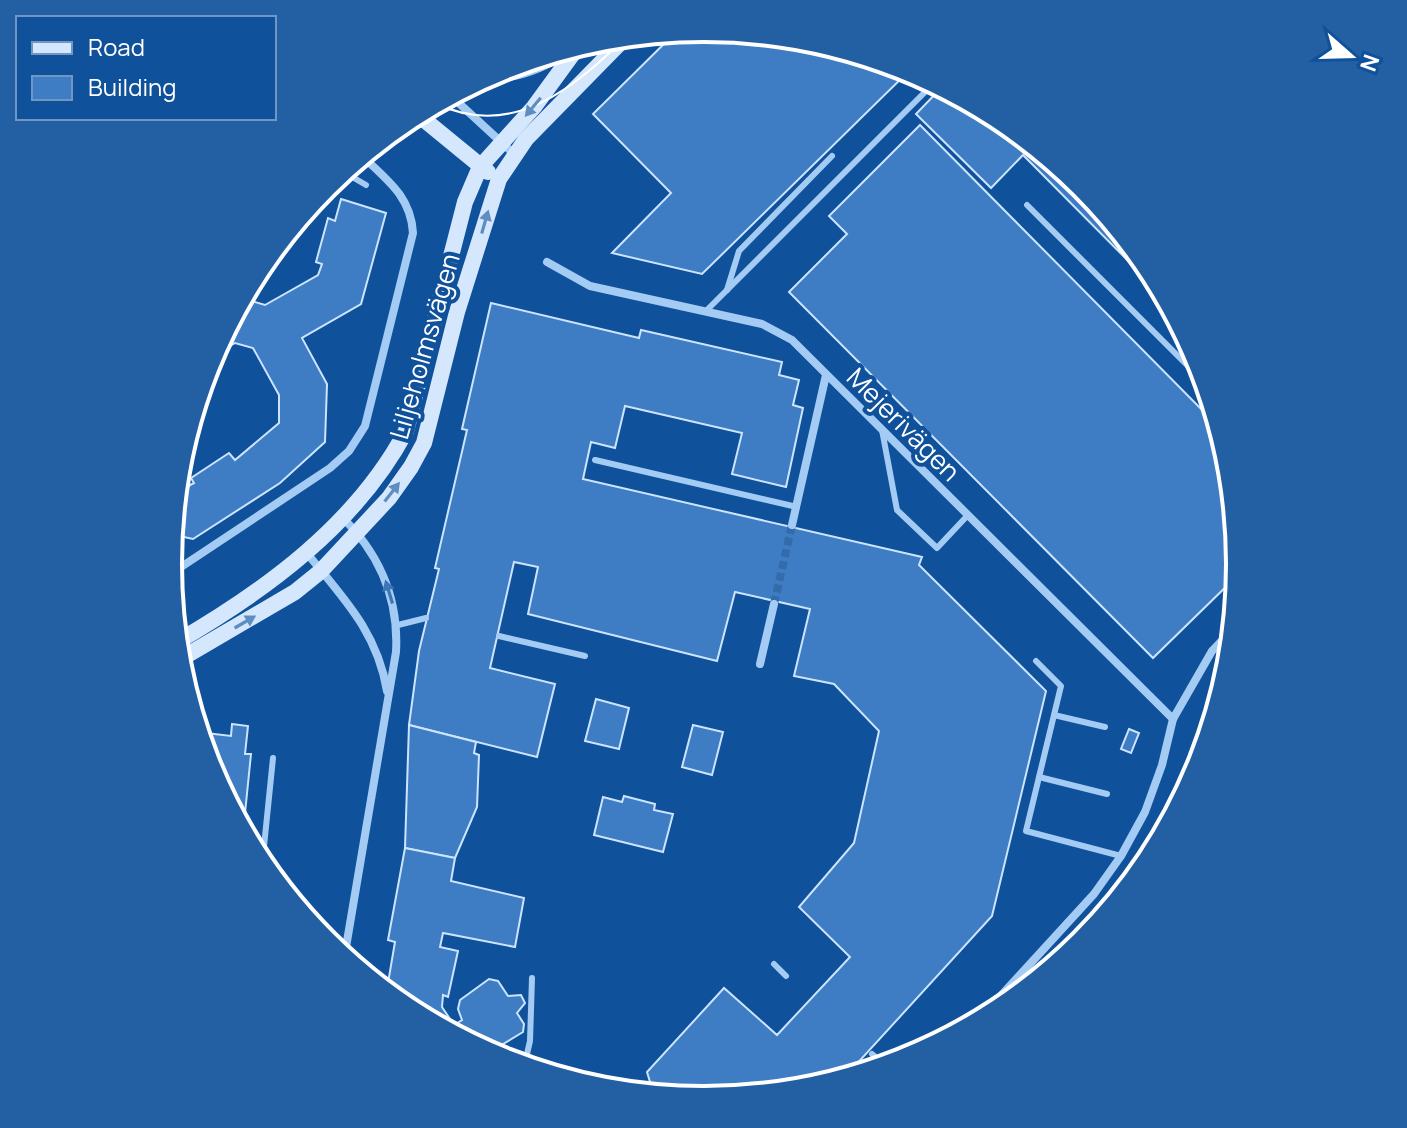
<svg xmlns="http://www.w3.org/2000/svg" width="1407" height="1128" viewBox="0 0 1407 1128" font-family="Manrope,sans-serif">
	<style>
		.building { fill: #3e7dc4; stroke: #cce4fe; stroke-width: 2 }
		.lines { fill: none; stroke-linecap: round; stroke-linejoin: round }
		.street-tunnel { stroke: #346baa; stroke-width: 8; stroke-dasharray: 8 4; stroke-linecap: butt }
		.lane { stroke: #a4cbf4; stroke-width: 6 }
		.street { stroke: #a4cbf4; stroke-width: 8 }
		.secondary { stroke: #d4e7fd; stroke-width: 16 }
		.tram { stroke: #fff; stroke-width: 2 }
		.oneway { fill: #5e8dc2 }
		.oneway2 { fill: #3c76b6 }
		.labels { text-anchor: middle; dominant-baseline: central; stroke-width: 8; stroke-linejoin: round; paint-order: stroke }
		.street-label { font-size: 26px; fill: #fff; stroke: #10519b }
		.rim { fill: none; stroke: #fff; stroke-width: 4 }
	</style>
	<rect width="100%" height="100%" fill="#10519b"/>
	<!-- building -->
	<g class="building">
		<path d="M704,28l105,10 101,32 -208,204 -90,-21 59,-60 -78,-79 84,-83z"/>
		<path d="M910,70l60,32 -67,-26z"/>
		<path d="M942,87l60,32 81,66 66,82 18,33 -144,-145 -32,33 -75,-74z"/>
		<path d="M920,125l299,302 10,33 -9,10 11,11 8,93 -86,84 -364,-366 58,-58 -18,-18z"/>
		<path d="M341,199l45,14 -25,91 -59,34 25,46 -2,58 -45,41 -87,56 -23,-5 5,-46 8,1 11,-6 -3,-5 38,-25 6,7 44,-37v-28l-26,-47 -18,-5 -27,16 35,-65 2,5 20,6 53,-30 4,-11 -6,-2 12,-44 7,3z"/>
		<path d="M491,303l148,35 2,-8 141,32 -3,13 20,5 -6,25 10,3 -17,79 -54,-13 10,-41 -117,-27 -10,42 -24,-6 -8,37 339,78 -3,8 127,126 -54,225 -149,163 -35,11 -105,10 -49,-5 -7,-23 77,-84 53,47 73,-78 -51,-50 55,-64 25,-112 -45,-47 -40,-8 16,-67 -75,-17 -18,69 -189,-47 10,-47 -24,-5 -24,106 65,16 -18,73 -128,-32 10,-74 20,-82 -4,-1 32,-138 -5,-1z"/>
		<path d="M596,699l33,9 -10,41 -34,-8z"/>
		<path d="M232,724l16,2 -3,28h6l-8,79 -35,-64 -11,-37 34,4z"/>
		<path d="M409,725l67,17 -2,11 5,2 -2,52 -22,51 -50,-10z"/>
		<path d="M693,725l30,7 -11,43 -30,-8z"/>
		<path d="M1129,729l10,4 -8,20 -10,-4z"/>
		<path d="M624,796l31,8 -1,6 19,4 -10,38 -69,-17 9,-38 19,5z"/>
		<path d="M405,848l50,10 -4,23 73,17 -9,49 -72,-14 -3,14 18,4 -10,46 -5,-2 -1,12 12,18 8,-5 -4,-11 2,-9 29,-21 9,2 10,15 13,-1 4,8 -8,10 7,11 -1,8 -33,20 -12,-10 -6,3 -67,-36 -25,-20 8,-6 7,-41 -7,-2z"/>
	</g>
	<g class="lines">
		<!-- street-tunnel -->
		<path class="street-tunnel" d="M774,604l18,-79"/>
		<!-- lane -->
		<g class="lane">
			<path d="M342,171l24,14"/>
			<path d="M1027,205l179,179"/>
			<path d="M727,290l12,-39 93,-95"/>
			<path d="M706,311l228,-228"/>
			<path d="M882,430l15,80 40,38 31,-33"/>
			<path d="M595,460l202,47"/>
			<path d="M398,625l28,-7"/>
			<path d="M499,636l86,20"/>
			<path d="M1036,661l25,25 -35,145 95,25"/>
			<path d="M1054,715l51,12"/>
			<path d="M1039,777l68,17"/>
			<path d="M262,866l11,-108"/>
			<path d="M774,964l12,12"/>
			<path d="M872,1054l14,12"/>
			<path d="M524,1067l6,-26 2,-63"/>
		</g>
		<!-- street -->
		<g class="street">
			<path d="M479,79c33,1 61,-7 88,-27"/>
			<path d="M450,95l64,59"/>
			<path d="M547,262l43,24 172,38 30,16 381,379"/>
			<path d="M341,516c38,37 58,82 55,136l-52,307"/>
			<path d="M792,525l34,-150"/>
			<path d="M306,552c37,46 71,79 81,139"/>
			<path d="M169,575l161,-107 19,-17 16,-25 48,-193c-2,-37 -27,-54 -52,-78"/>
			<path d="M760,664l14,-60"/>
			<path d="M975,1024l119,-130 27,-38 24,-44 17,-47 11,-46 39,-68 21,-22"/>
		</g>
		<!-- secondary -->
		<g class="secondary">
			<path d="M416,113l72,59"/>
			<path d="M175,643c90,-52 181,-118 231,-212l59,-229 15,-35 54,-60 46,-63"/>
			<path d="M177,661l118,-69 26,-21 68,-73 22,-31 13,-24 33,-131 42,-133 27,-40 101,-103"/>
		</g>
		<!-- tram -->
		<g class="tram">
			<path d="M479,79c39,2 67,-11 99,-34"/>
			<path d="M435,103c78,38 140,-16 192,-67"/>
		</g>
	</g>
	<!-- one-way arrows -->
	<defs><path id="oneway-solid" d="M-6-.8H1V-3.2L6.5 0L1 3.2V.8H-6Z" transform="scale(2)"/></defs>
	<g class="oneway">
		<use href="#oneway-solid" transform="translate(533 107) rotate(130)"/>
		<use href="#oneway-solid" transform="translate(485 222) rotate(-74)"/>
		<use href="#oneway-solid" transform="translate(392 492) rotate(-52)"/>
		<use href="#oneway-solid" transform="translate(245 622) rotate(-30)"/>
	</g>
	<use class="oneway2" href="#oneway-solid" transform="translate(389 592) rotate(-107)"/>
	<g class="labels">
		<!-- street labels -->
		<g class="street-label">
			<text transform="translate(424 346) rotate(-74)">Liljeholmsvägen</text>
			<text transform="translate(904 424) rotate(45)">Mejerivägen</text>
		</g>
	</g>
	<!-- crop -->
	<path d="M0 0H1407V1128H0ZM182 564a522 522 0 1 1 1044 0a522 522 0 1 1-1044 0Z" fill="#235fa3" fill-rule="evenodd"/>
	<path class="rim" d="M182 564a522 522 0 1 1 1044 0a522 522 0 1 1-1044 0Z"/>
	<!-- legend -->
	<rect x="16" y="16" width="260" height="104" fill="#10519b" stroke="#7097c3" stroke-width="2"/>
	<rect x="32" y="42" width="40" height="12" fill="#d4e7fd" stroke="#7097c3" stroke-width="2"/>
	<text x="88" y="56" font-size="24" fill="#ffffff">Road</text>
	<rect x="32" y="76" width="40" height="24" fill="#3e7dc4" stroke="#7097c3" stroke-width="2"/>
	<text x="88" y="96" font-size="24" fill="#ffffff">Building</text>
	<!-- north arrow -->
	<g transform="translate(1351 56) rotate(110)" stroke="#10519b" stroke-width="6" paint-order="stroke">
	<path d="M0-6L14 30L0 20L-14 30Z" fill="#ffffff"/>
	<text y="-12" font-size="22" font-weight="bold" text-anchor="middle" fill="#ffffff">N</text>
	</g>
</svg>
